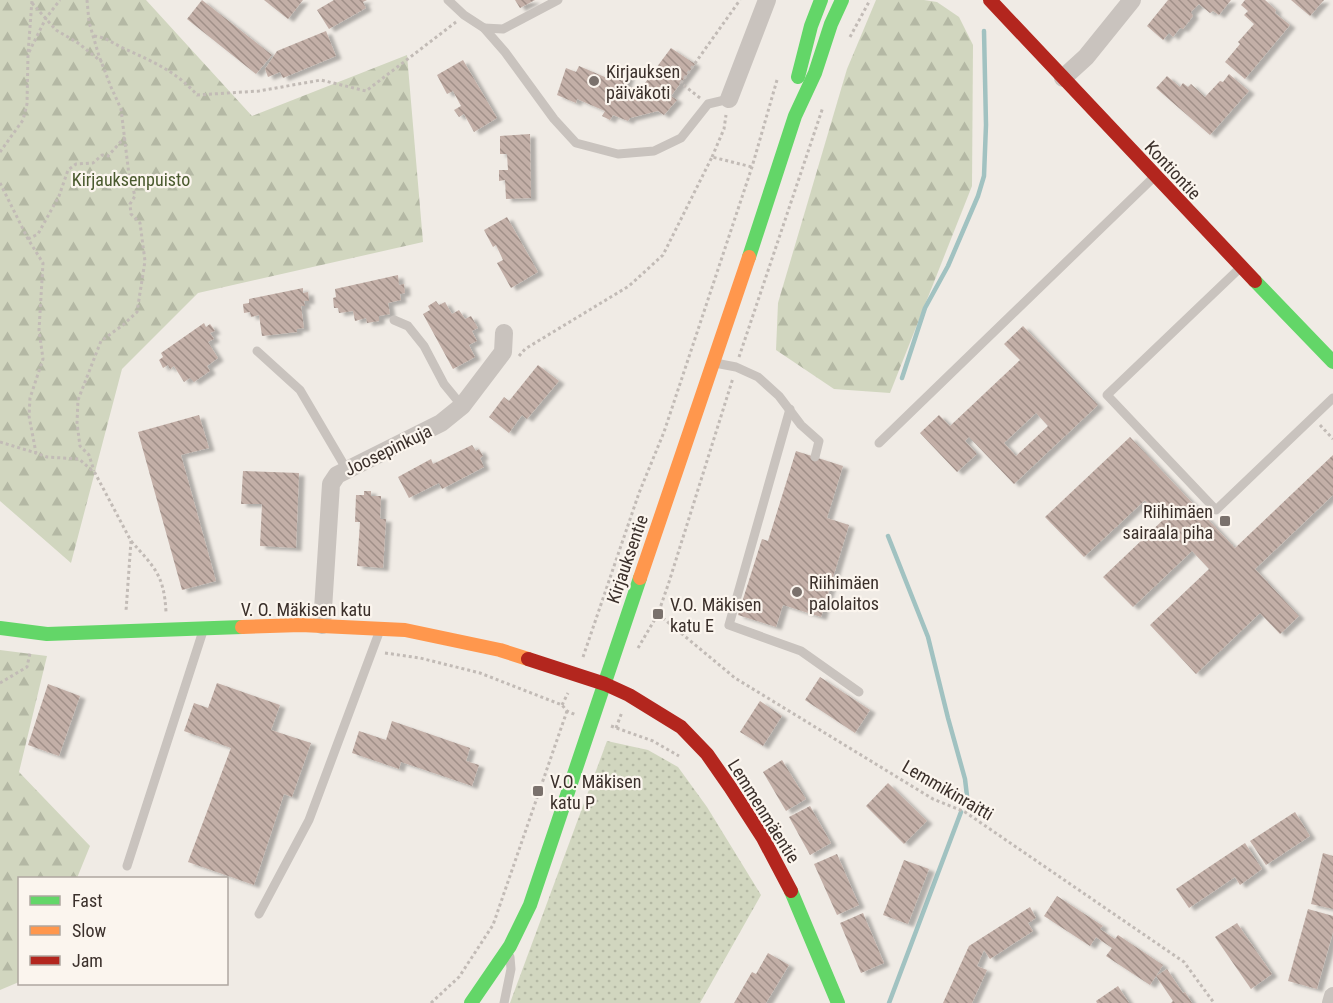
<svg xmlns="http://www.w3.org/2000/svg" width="1333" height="1003" viewBox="0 0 1333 1003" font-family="'Roboto Condensed',sans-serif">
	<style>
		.grass { fill: url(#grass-dots) }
		.forest { fill: url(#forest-firs) }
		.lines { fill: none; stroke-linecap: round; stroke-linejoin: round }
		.stream { stroke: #a1c2c1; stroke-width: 4.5 }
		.building { fill: url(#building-back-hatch); fill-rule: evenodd; filter: url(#shadow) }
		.path { stroke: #c2bbb6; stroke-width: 3; stroke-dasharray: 3 3; stroke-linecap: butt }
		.lane { stroke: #c9c3be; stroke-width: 9 }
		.street { stroke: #c9c3be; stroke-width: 18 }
		.fast { stroke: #63d668; stroke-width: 14 }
		.slow { stroke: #ff974d; stroke-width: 14 }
		.jam { stroke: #b3261e; stroke-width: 14 }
		.poi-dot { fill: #7a716c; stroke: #fbf5ee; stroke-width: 2 }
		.labels { text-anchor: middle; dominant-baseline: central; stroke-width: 4.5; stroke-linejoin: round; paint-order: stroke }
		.poi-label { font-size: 18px; fill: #3b302b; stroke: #fbf5ee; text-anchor: start }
		.street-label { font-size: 18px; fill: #3b302b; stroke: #fbf5ee }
		.park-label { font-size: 18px; fill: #4a5a2e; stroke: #fbf5ee }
	</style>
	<defs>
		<pattern id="grass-dots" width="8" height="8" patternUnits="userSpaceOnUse" patternTransform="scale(1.5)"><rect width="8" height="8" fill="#d1d6bf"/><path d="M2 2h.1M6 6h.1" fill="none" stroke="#b4b8a4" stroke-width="1.8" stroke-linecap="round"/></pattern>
		<pattern id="forest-firs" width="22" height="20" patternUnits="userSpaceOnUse" patternTransform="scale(1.5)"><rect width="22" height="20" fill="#d1d6bf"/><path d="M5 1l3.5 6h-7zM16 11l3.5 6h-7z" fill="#b4b8a4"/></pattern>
		<pattern id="building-back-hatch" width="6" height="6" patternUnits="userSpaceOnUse" patternTransform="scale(1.5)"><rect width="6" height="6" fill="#c3afa7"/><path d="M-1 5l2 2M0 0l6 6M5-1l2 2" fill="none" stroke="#a08f88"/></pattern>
		<filter id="shadow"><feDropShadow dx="5.5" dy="3" stdDeviation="1.5" flood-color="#0004"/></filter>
	</defs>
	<rect width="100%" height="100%" fill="#f0ebe5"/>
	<!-- grass -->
	<path class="grass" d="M607,741l41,9 30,17 29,40 54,88 -61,108h-190z"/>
	<!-- forest -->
	<g class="forest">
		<path d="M0,0h146l106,116 155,-61 16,187 -225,51 -76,76 -51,194 -71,-62z"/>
		<path d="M876,0h48l13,2 22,15 14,28 -1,141 -82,207 -56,-4 -58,-39 2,-47 69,-234z"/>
		<path d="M0,650l47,6 -28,116 71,74 -13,32h-57l-1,104 -19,8z"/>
	</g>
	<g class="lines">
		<!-- stream -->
		<g class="stream">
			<path d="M902,378l23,-70 23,-42 30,-70 6,-20 2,-51 -2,-94"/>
			<path d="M888,536l40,101 20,81 17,61 2,17 -2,5"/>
			<path d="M889,1003l72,-191"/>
		</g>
	</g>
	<!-- building -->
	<g class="building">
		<path d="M202,0l70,55 -16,19 -69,-55z"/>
		<path d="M264,0h39l-15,19z"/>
		<path d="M334,0h33l-4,2 3,6 -37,21 -12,-19z"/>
		<path d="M515,0h20l-15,8z"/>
		<path d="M1168,0h63l-12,15 -6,-4 -3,2 -11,-9 -8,8 2,4 -10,13 -3,-1 -7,9 -4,-4 -6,7 -16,-14z"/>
		<path d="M1245,0h20l11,10 -1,3 15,12 -45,54 -20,-17 15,-18 -2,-2 16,-18 -10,-9 4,-4 -7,-6z"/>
		<path d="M1291,0h33l-14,16z"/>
		<path d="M326,31l10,25 -53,22 -3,-6 -12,5 -3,-8 12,-18z"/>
		<path d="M671,48l24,16 -24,32 6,4 -13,15 -6,-4 -28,7 -2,3 -15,-6 -3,5 -8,-4 3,-5 -28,-12 -1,4 -19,-8 9,-27 10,4 3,-6 28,12 4,-9 18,7 -3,9 13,6z"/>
		<path d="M463,60l34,58 -23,14 -10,-18 -5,3 -5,-7 7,-4 -8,-15 -6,3 -10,-19z"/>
		<path d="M1229,74l20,17 -39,44 -54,-47 11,-12 13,11 3,-4 5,4 3,-3 14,13 15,-16 3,1z"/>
		<path d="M530,134l1,64 -25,1 -1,-19 -6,1v-11h9l-1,-16h-7v-18z"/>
		<path d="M507,217l31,55 -27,16 -14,-25 6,-3 -7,-15 -3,2 -9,-17z"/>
		<path d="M398,275l1,10 5,-1 1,9 -5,1 1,6 -13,3 2,11 -11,2v5l-12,2 -1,-5 -11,3 -2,-10 -14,2 -1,-5h-4l-1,-10 3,-1 -1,-8z"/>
		<path d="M303,288v5l5,-1 1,9h-5l1,5h-4l3,22 -7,1v3l-35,4 -3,-21 -8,2 -1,-5 -6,1 -1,-9 6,-1v-4z"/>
		<path d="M436,301l3,4 6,-3 7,12 7,-4 6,9 6,-3 7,12 -6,3 5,10 -8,4 6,12 -22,12 -30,-55 7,-4 -2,-4z"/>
		<path d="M204,323l2,4 4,-3 5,7 -5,2 4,6 -6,3 10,16 -11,8 3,5 -16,11 -4,-4 -6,4 -10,-16 -4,3 -2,-4 -5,3 -4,-8 4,-3 -2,-4z"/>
		<path d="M1023,326l75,79 -84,79 -45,-47 -4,4 12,13 -20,18 -37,-39 19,-18 11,11 70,-66 -16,-16zM1036,413l12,13 -32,30 -12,-13z"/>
		<path d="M538,365l21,16 -32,38 -5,-4 -13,18 -20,-16 15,-20 5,4z"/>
		<path d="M199,415l10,33 -28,7 35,126 -34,9 -44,-158z"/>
		<path d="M1130,437l105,111 98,-93v40l-78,74 44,47 -19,18 -20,-21 -64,61 -46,-49 59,-56 -17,-18 -59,56 -30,-30 60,-57 -18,-20 -61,57 -39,-40z"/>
		<path d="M472,445l4,6 3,-2 4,7 -3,2 4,9 -42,22 -3,-6 -30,15 -11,-21 33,-18 2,5z"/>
		<path d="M796,451l47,15 -16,52 22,7 -28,92 -38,-12 -7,22 -38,-12 24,-76 6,2z"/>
		<path d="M243,471l56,2 -3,75 -36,-2 2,-42h-21z"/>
		<path d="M364,491h7v5h10l-1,23h6l-3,49 -26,-2 3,-44h-5l1,-27h8z"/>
		<path d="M820,677l50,33 -15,23 -50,-33z"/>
		<path d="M217,683l63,22 -9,25 40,13 -19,54 -8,-3 -30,91 -66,-23 43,-114 -47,-17 10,-28 14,5z"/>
		<path d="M48,684l32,12 -21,60 -31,-11z"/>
		<path d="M760,701l22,15 -19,30 -23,-14z"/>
		<path d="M392,721l78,27 -4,13 13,4 -7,21 -71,-24 -2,7 -47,-16 7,-22 27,9z"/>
		<path d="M782,760l24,39 -20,12 -23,-39z"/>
		<path d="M888,783l39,38 -23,23 -38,-38z"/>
		<path d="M810,806l21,37 -21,12 -21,-38z"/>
		<path d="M1295,812l15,24 -44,29 -16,-24z"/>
		<path d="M1245,843l17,26 -22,16 -5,-8 -46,31 -13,-19z"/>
		<path d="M1323,853l10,3v53l-22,-5z"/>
		<path d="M837,854l22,51 -22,10 -23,-51z"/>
		<path d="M904,860l25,9 -21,55 -25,-9z"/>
		<path d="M1057,896l46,30 -3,3 15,10 3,-4 45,30 -7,11 11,-7 16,24 2,-1 7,11h-21l2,-2 -17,-25 -6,9 -44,-29 6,-8 -16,-11 -6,9 -46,-30z"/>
		<path d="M1030,907l6,11 -8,5 5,8 -43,28 -6,-9 -7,16 10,4 -15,33h-29l26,-57z"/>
		<path d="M1308,909l25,7v16l-16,57 -29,-8z"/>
		<path d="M863,913l21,50 -23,10 -21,-50z"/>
		<path d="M1237,923l35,51 -21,15 -36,-52z"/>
		<path d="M768,953l21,12 -23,38h-32l18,-31 4,2z"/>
		<path d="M1118,986l11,17h-32l-1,-2z"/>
	</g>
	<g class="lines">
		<!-- path -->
		<g class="path">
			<path d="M87,0l2,22 10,34 12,31 10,22 8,66 6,21 -5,8 1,10 9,9 5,38 -8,51 -14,13 -22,16 -23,59 -1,23 3,23 9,9 5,16"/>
			<path d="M32,3l24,27 22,13 24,19"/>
			<path d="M94,36c12,1 20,8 31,13 27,12 52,23 72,46l62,-4 62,-11 45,11 90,-69"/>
			<path d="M850,37l20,-37"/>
			<path d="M29,52l17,-34 14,-18"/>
			<path d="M700,98l-19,-15 59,-83"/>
			<path d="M0,152l23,-32 4,-16 1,-50 4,-54"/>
			<path d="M712,157l12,-28 2,-14"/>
			<path d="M0,183l28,56 15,24 -4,67 4,29 -13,39 -1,18 7,37 11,4 32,2 16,14 36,68 -5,70"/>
			<path d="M28,239l10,-5 21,-38 9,-26 8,-6 17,-1 9,-8 6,1 17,-19"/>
			<path d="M519,356l6,-7 104,-63 34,-31 49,-98 40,10"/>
			<path d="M739,357l84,-250"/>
			<path d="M1320,425l13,14"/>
			<path d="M0,442l36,11"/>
			<path d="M131,541c24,27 33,34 35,71"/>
			<path d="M658,614l77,64 198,121 32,13 219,150 30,41"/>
			<path d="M638,648l20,-34 11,-32 64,-204"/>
			<path d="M385,653l35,5 60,15 82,32 5,6 9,4"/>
			<path d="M583,657l56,-164 25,-61 88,-265 25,-87"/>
			<path d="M0,683l27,-16 3,-14"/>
			<path d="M562,705l6,-12"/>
			<path d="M611,726l42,15 26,15"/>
			<path d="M616,728l6,-16"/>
			<path d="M431,1003l28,-26 34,-52 74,-214"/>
		</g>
		<!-- lane -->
		<g class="lane">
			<path d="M448,0l16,15 20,13 21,24 49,67 22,24 42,11 36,-3 27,-13 27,-34 21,-5"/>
			<path d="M484,28l19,1 55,-29"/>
			<path d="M1241,267l-134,128 109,115 117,-112"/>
			<path d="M394,320l14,6 16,20 20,38 18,22"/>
			<path d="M257,351l43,39 47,80"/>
			<path d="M715,363l21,4 22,10 21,19 22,29 18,16 -4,16"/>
			<path d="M790,409l-61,216 72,26 58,41"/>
			<path d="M879,443l274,-265"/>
			<path d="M127,866l76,-235"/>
			<path d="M259,914l50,-94 71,-190"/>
			<path d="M504,1003l7,-34 -1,-12"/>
		</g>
		<!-- street -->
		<g class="street">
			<path d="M1063,78l23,-21 46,-57"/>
			<path d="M729,99l38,-99"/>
			<path d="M322,625l9,-141 6,-9 104,-52 21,-17 41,-54 1,-19"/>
			<path d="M1331,1003l2,-7"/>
		</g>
		<!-- fast -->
		<g class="fast">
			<path d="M798,77l13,-51 10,-26"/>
			<path d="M749,257l46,-141 20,-43 16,-49 11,-24"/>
			<path d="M1255,281l78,81"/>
			<path d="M0,628l47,6 195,-7"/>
			<path d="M791,891l47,112"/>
			<path d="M471,1003l39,-57 20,-41 110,-327"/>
		</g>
		<!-- slow -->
		<g class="slow">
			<path d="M640,578l109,-321"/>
			<path d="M242,627l59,-2 104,5 95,20 28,9"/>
		</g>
		<!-- jam -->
		<g class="jam">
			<path d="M990,0l265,281"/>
			<path d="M528,659l77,25 24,11 52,32 26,27 23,33 33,51 28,53"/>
		</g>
	</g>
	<!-- markers -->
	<g class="poi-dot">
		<circle cx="594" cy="81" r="6"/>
		<rect x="1219" y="515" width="12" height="12" rx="3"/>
		<circle cx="797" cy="592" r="6"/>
		<rect x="652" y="608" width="12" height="12" rx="3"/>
		<rect x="532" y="785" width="12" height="12" rx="3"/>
	</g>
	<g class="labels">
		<!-- poi labels -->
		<g class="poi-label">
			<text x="606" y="71">Kirjauksen<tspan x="606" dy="21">päiväkoti</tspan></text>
			<text x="1213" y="511" text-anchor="end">Riihimäen<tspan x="1213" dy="21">sairaala piha</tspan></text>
			<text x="809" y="582">Riihimäen<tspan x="809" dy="21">palolaitos</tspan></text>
			<text x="670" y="604">V.O. Mäkisen<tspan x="670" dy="21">katu E</tspan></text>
			<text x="550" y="781">V.O. Mäkisen<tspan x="550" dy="21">katu P</tspan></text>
		</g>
		<!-- street labels -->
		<g class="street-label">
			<text transform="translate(1173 170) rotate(47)">Kontiontie</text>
			<text transform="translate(388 450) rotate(-26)">Joosepinkuja</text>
			<text transform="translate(627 559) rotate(-71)">Kirjauksentie</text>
			<text x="306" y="609">V. O. Mäkisen katu</text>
			<text transform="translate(948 790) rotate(30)">Lemmikinraitti</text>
			<text transform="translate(764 811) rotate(58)">Lemmenmäentie</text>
		</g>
		<!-- park labels -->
		<g class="park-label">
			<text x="131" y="179">Kirjauksenpuisto</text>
		</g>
	</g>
	<!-- legend -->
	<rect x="18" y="877" width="210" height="108" fill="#fbf5ee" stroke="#aea6a0" stroke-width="1.5"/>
	<rect x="30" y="896" width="30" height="9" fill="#63d668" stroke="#aea6a0" stroke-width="1.5"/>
	<text x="72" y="907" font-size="18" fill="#3b302b">Fast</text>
	<rect x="30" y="926" width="30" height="9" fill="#ff974d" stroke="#aea6a0" stroke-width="1.5"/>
	<text x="72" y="937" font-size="18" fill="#3b302b">Slow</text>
	<rect x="30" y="956" width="30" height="9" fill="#b3261e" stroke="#aea6a0" stroke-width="1.5"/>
	<text x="72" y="967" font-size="18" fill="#3b302b">Jam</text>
</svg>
